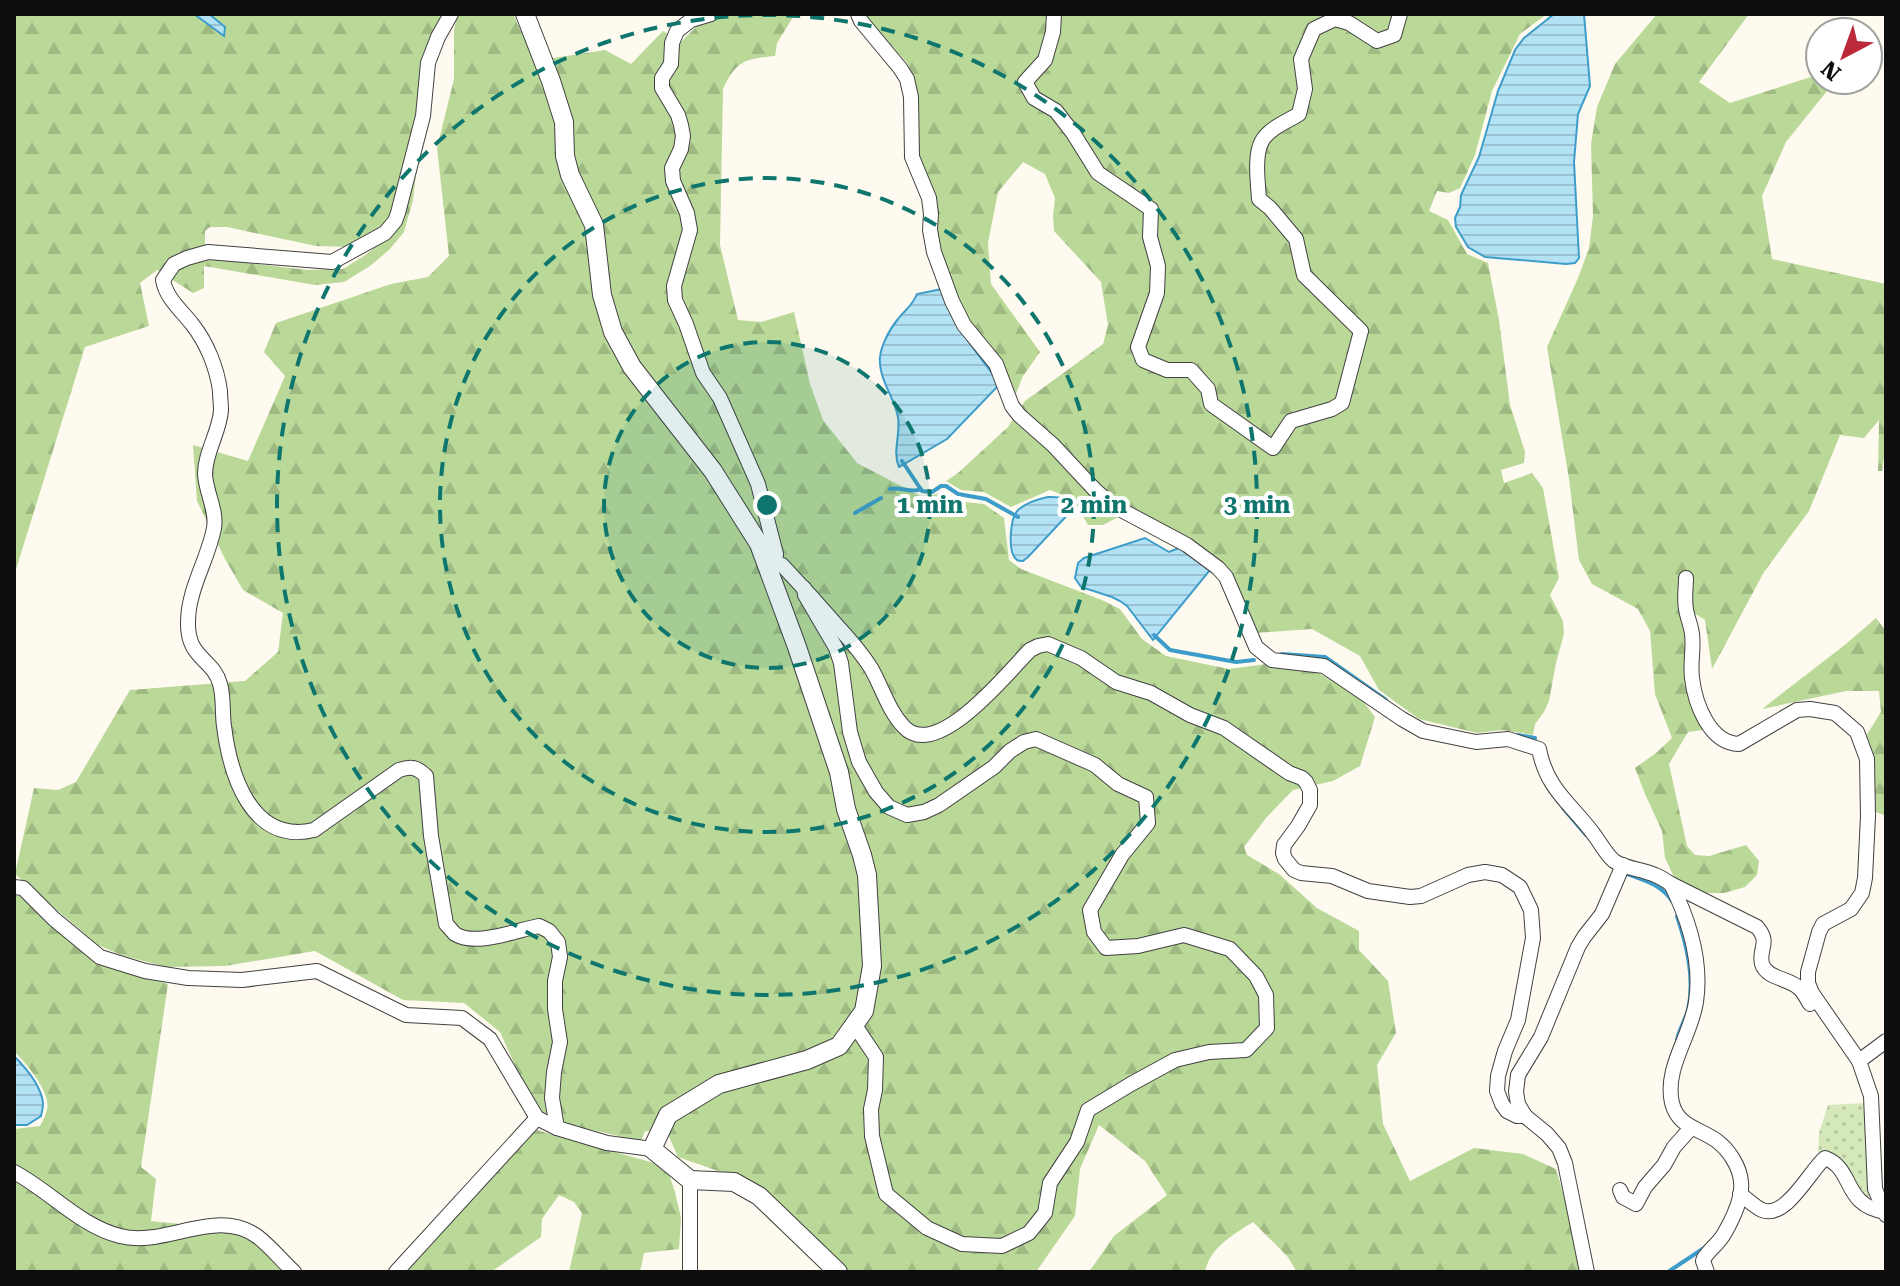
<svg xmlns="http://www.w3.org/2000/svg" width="1900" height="1286" viewBox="0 0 1900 1286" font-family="'Roboto Serif',serif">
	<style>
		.forest { fill: url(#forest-firs) }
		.park { fill: url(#park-dots) }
		.water { fill: url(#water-rules); stroke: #3d9dca; stroke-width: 2 }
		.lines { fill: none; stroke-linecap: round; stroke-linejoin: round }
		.stream { stroke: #3d9dca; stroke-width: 4 }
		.minor-casing { stroke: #414141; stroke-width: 16 }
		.tertiary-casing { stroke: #414141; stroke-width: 20 }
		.minor { stroke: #fff; stroke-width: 14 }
		.tertiary { stroke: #fff; stroke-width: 18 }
		.ring { fill: none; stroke: #0f766e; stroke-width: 4; stroke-dasharray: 14 10 }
		.centre { fill: #0f766e; stroke: #fff; stroke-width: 4 }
		.ring-label { font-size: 24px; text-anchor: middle; font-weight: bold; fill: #0f766e; stroke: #fff; stroke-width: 8; stroke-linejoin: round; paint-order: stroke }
	</style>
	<defs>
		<pattern id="forest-firs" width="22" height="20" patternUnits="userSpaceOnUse" patternTransform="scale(2)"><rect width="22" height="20" fill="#bad999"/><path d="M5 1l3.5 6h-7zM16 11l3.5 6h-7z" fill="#9fb983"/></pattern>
		<pattern id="park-dots" width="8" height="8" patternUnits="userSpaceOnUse" patternTransform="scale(2)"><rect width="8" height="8" fill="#d5e8b9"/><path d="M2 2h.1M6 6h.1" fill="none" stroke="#b6c69e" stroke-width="1.8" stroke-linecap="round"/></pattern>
		<pattern id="water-rules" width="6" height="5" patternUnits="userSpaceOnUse" patternTransform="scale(2)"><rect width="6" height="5" fill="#b4e2f5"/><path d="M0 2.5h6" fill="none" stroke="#9ac1d1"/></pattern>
	</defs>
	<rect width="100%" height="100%" fill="#fffaef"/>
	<!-- forest -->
	<g class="forest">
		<path d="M14,14h180l30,21 1,-9 -16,-12h238l-22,47 -18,101 -18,57 -6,8 -33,20 -34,-1 -89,-19h-17l-5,4v13l16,16 87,10 35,-1 24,-15 25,-21 25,-66 -4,33 -9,32 -15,18 -19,16 -26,16 -29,3 -111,-19v22l-11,5 -36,-23 -17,13 9,43 -64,21 -71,229z"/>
		<path d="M457,14h56l22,47 70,-11 26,14 32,-33 18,11 16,-16 -2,-12h100l-18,29 -2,13c-31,3 -38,4 -52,33l-3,156 18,75 23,2 33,-10 16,72 13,36 34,43 67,35 18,-6 13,9 29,3 20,14 5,42 12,9 81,31 18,9 22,30 24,17 63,13 37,-5 49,7 30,17 18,13 12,16 -15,49 -27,15 -40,9 -27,28 -22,29 3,8 32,19 38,34 42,23v19l29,31 8,52 -19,32 6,59 27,57 64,-33 49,6 33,15 10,34 13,69h-282l-10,-16 -34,-34c-20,13 -43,25 -48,50h-116l25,-36 53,-41 -22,-34 -46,-36 -19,44 -5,47 -39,56h-187l-91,-87 -80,-28 -11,-25 -22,-1 -4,10 -67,-15 -31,-14 -17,-22 -26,-58 -36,-29 -61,-3 -88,-49 -90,15 -59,1 -45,-12 -23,-10 -83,-71 19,-86 24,2 18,-8 54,-92 115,-9 33,-29 5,-39 -40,-23 -18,-31 -28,-58 -4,-56 55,16 37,-85 -21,-24 12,-29 115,-39 37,-7 21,-21 -12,-108 17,-69v-48z"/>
		<path d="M865,14h682l-27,20 -28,57 -17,64 -15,33 -11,5 -12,-2 -8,20 19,9 19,34 21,9 11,57 11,85 15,47 -1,11 -23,7 3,13 28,-10 11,15 16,90 -9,17 13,26 1,13 -8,29 -7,38 -5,11 -9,12 -2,11 -30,-5 -26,3 -58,-14 -40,-29 -19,-34 -48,-27 -57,4 -25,-58 -100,-64 -27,14h-15l-15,-26 -23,-9 -39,17 -27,-15 -23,-2 -15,-9 12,-8 50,-46 17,-26 78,-57 5,-19 -7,-43 -47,-51 -1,-15 2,-18 -10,-24 -22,-12 -25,30 -10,51 3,41 49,68 -17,24 -8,20 -44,-69 -16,-32 -11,-30 -28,-108 3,-50 -3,-23 -9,-21 -39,-43z"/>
		<path d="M1657,14h92l-50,68 31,21 84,-27 13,15 -41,51 -24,54 10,63 114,25v126l-2,10 2,22 -4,29h-4l1,-51 -15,18 -24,-3 -31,76 -45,61 -52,97 -7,-49 -14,-9 -7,49 5,33 14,37 -15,2 -19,32 18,82 8,9 14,1 37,-11 13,16 -2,14 -12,12 -21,6h-19l-31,-16 -9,-19 -3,-27 -17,-37 -10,-26 21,-15 16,-15 -17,-44 -5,-63 -12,-22 -46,-25 -13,-24 -10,-81 -22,-132 31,-69 11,-30 4,-32 -2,-72 6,-37 18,-43z"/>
		<path d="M1876,618l10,13v172l-2,12 -12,-4v-55l-6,-20 15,-24 -2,-21h-33l-84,18 84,-65z"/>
		<path d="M14,895l7,1 30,30 48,37 69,21 -27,183 15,12 -5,42c26,3 83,6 104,20 11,8 21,21 31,31h-272v-143l26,-3c4,-8 9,-16 7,-25 -2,-15 -22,-39 -33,-50z"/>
		<path d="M537,1130l117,33 15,11 6,18 6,26 -2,31 -35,4 -4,19h-71l13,-59 -8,-11 -15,-7 -17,24 -1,18 -50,35h-85l59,-66z"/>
	</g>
	<!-- park -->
	<path class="park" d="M1867,1103l3,74 -2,24 -50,-43 1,-25 9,-28z"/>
	<!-- water -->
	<g class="water">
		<path d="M194,14h15l16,13 -1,9z"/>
		<path d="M1554,14h30l6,72 -12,28 -4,48 5,96 -4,5 -9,1 -81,-7 -17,-10 -12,-20 -1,-9 5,-11 1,-12 18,-38 19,-66 17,-41 9,-12z"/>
		<path d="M942,289c10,37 33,60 55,91l1,6 -51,53 -48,28c-7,-16 2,-33 -1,-50 -3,-18 -17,-34 -18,-53 -2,-14 9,-34 18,-45 7,-9 15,-14 19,-25z"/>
		<path d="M1048,497c11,0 24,-1 24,13l-44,47 -5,4c-2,0 -4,0 -6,-1 -10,-7 -7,-42 1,-50 9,-8 20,-11 30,-13z"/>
		<path d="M1145,538l24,14 10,-4 31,22 -57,70 -26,-34 -7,-5 -8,-4 -31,-10 -6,-9 3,-15 6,-5z"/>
		<path d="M14,1056c12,12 27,29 29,47 0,4 -1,9 -2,13l-14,9h-13z"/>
	</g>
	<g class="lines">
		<!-- stream -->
		<g class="stream">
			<path d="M902,461l20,30 10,1 9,-6h5l12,8 28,5 32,18"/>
			<path d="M890,489c11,-3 21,5 31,0"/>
			<path d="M855,513l26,-15"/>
			<path d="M1154,635l16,15 66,12 18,-2"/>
			<path d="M1282,654l43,3 61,43"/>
			<path d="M1518,735l17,3 -1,6"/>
			<path d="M1563,808l23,27"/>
			<path d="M1622,872c19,8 37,10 50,29"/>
			<path d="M1677,1040c2,-10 8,-20 11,-30 7,-31 -1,-64 -11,-94"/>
			<path d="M1668,1272l39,-26"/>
		</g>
		<defs>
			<g id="minor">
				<path d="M451,14l-13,23 -10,26 -5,53 -25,97 -3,8 -10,12 -53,29 -124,-10 -21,6 -13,6 -11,16c3,18 18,30 29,44 15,19 25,44 28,67 0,6 1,13 1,19 -1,21 -16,42 -16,64 1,19 12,36 9,54 -6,32 -26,61 -26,94 -1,37 25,36 32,62 4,13 2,29 4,42 6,48 27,119 90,104l85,-60c12,-4 18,-3 27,6l5,60 15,88c3,3 6,7 9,10 20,13 62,-4 84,-8l10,5 9,11 2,15 -5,24v28l5,33 -6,30 -2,26 5,30"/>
				<path d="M711,14l-20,6 -14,11 -5,12 -1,21 -9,14v10l16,27 3,10 2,11 -2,13 -9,19 1,13 14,32 3,17 -16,56 1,14 11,24 17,49 17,25 38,86 18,70 -1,10"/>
				<path d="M858,14l3,7 39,47 7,11 4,18 1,60 17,41 2,16 -1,16 4,22 18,49 12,24 32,39 16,42 7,9 34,30 42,45 17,15 75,40 31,23 8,9 30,70 16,13 52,6 78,53 21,12 53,11 32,-3 31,10c8,42 34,56 56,87 6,8 11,18 19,25 12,8 28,8 41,14 6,2 11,6 16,9 18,36 31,78 25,118 -5,34 -32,66 -24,101 6,24 27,25 45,38 12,9 23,26 24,41 2,16 -9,38 -17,52 -5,9 -14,15 -20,24l-1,3 4,11"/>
				<path d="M1054,14l-1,18 -8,28 -20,22 9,16 22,13 17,22 25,40 53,36 -1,28 8,29 -1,27 -19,54 5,13 24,10h24l17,19 3,15 62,44 18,-27 41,-12 10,-6 19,-72 -57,-56 -8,-36 -26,-31 -11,-9c-1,-16 -5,-44 3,-58 7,-13 26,-20 37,-27l6,-25 -4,-30 13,-30 21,-10 14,4 28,18 17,-6 6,-21"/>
				<path d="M767,566l8,-2 7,1c20,21 39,42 58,64 11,12 22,25 31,39 11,19 17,42 33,59 33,35 105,-56 126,-77l8,-4 10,-2 33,14 35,24 35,11 39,22 34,13 65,45 13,5 4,4 4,8v15l-12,21 -14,19 -1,8 2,6 9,11 7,3 31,3 36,15 42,6 11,-1 47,-21 17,-3 17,3 18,12 11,23 2,28 -15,82 -13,31 -7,25 -1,15 5,13 5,7 10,5h8"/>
				<path d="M1686,578c0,10 -2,21 0,31 1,8 5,16 6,25 2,14 -2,29 0,44 3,25 17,65 47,66l58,-34 13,-1 25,4 22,19 10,27 1,57 -3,62 -3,15 -11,16 -28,15 -4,8 -11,40v11l4,10 47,68"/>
				<path d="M804,588l1,7 31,53 5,15 9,69 9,30 17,30 13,15 18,8 17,-3 15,-7 55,-38 16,-16 14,-9 12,-3 59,26 23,19 28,13 2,26 -26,32 -32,55 4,22 12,16 32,-2 46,-11 46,14 26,27 10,19 1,33 -21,22 -37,2 -34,8 -44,24 -43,26 -11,32 -27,41 -5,30 -16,20 -27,13 -40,-2 -35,-16 -41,-34 -14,-58 -1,-27 4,-19 1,-33 -22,-33"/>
				<path d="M1671,884l86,43c14,16 1,22 5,37 5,15 27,14 37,24 4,3 8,11 11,16"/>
				<path d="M14,887l9,1 31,31 46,38 45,14 43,7 54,2 75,-9 89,44 56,3 28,21 47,79 20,10 50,15 45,6"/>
				<path d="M14,1172c36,19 66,54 106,64 45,12 97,-30 138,1 13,10 24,24 36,35"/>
				<path d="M690,1180v92"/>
				<path d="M1620,1190l3,7 13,7 9,-17 19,-22 10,-18 17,-19"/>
				<path d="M1740,1194c7,5 15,13 22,16 24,10 49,-41 63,-52 30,11 17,48 61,54"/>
				<path d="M1886,1215l-11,-26 -4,-93 -12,-35 27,-20"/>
				<path d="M396,1272l141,-154"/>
				<path d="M1587,1272l-22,-109 -6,-15 -12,-14 -22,-18 -7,-12 -2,-12 2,-17 23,-38 37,-90 6,-10 18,-23 21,-49"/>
			</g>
			<path id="tertiary" d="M525,14l26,67 13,41 1,34 5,19 24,50 8,70 11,37 19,35 81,104 46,73 38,103 42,125 7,37 16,46 5,20 5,91 -8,45 -25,35 -32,14 -88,24 -51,31 -16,34 38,31 44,2 25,14 79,76"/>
		</defs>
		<!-- minor casing -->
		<use href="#minor" class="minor-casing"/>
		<!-- tertiary casing -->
		<use href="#tertiary" class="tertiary-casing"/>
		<!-- minor -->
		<use href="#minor" class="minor"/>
		<!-- tertiary -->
		<use href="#tertiary" class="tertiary"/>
	</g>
	<!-- distance rings -->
	<circle cx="767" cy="505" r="163" fill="#0f766e" fill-opacity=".12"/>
	<g class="ring">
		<circle cx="767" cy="505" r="163"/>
		<circle cx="767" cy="505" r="327"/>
		<circle cx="767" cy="505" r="490"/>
	</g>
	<circle cx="767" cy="505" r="12" class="centre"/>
	<g class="ring-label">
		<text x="930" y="513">1 min</text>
		<text x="1094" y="513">2 min</text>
		<text x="1257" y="513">3 min</text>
	</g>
	<!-- border -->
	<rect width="1900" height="1286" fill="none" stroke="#0e0e0e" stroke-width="32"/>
	<!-- north arrow -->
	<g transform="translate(1844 56) rotate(221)"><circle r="38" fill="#ffffff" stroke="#9f9f9f" stroke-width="2"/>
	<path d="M0-6L14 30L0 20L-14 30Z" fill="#bb293b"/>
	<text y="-12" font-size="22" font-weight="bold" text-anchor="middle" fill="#0e0e0e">N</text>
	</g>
</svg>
